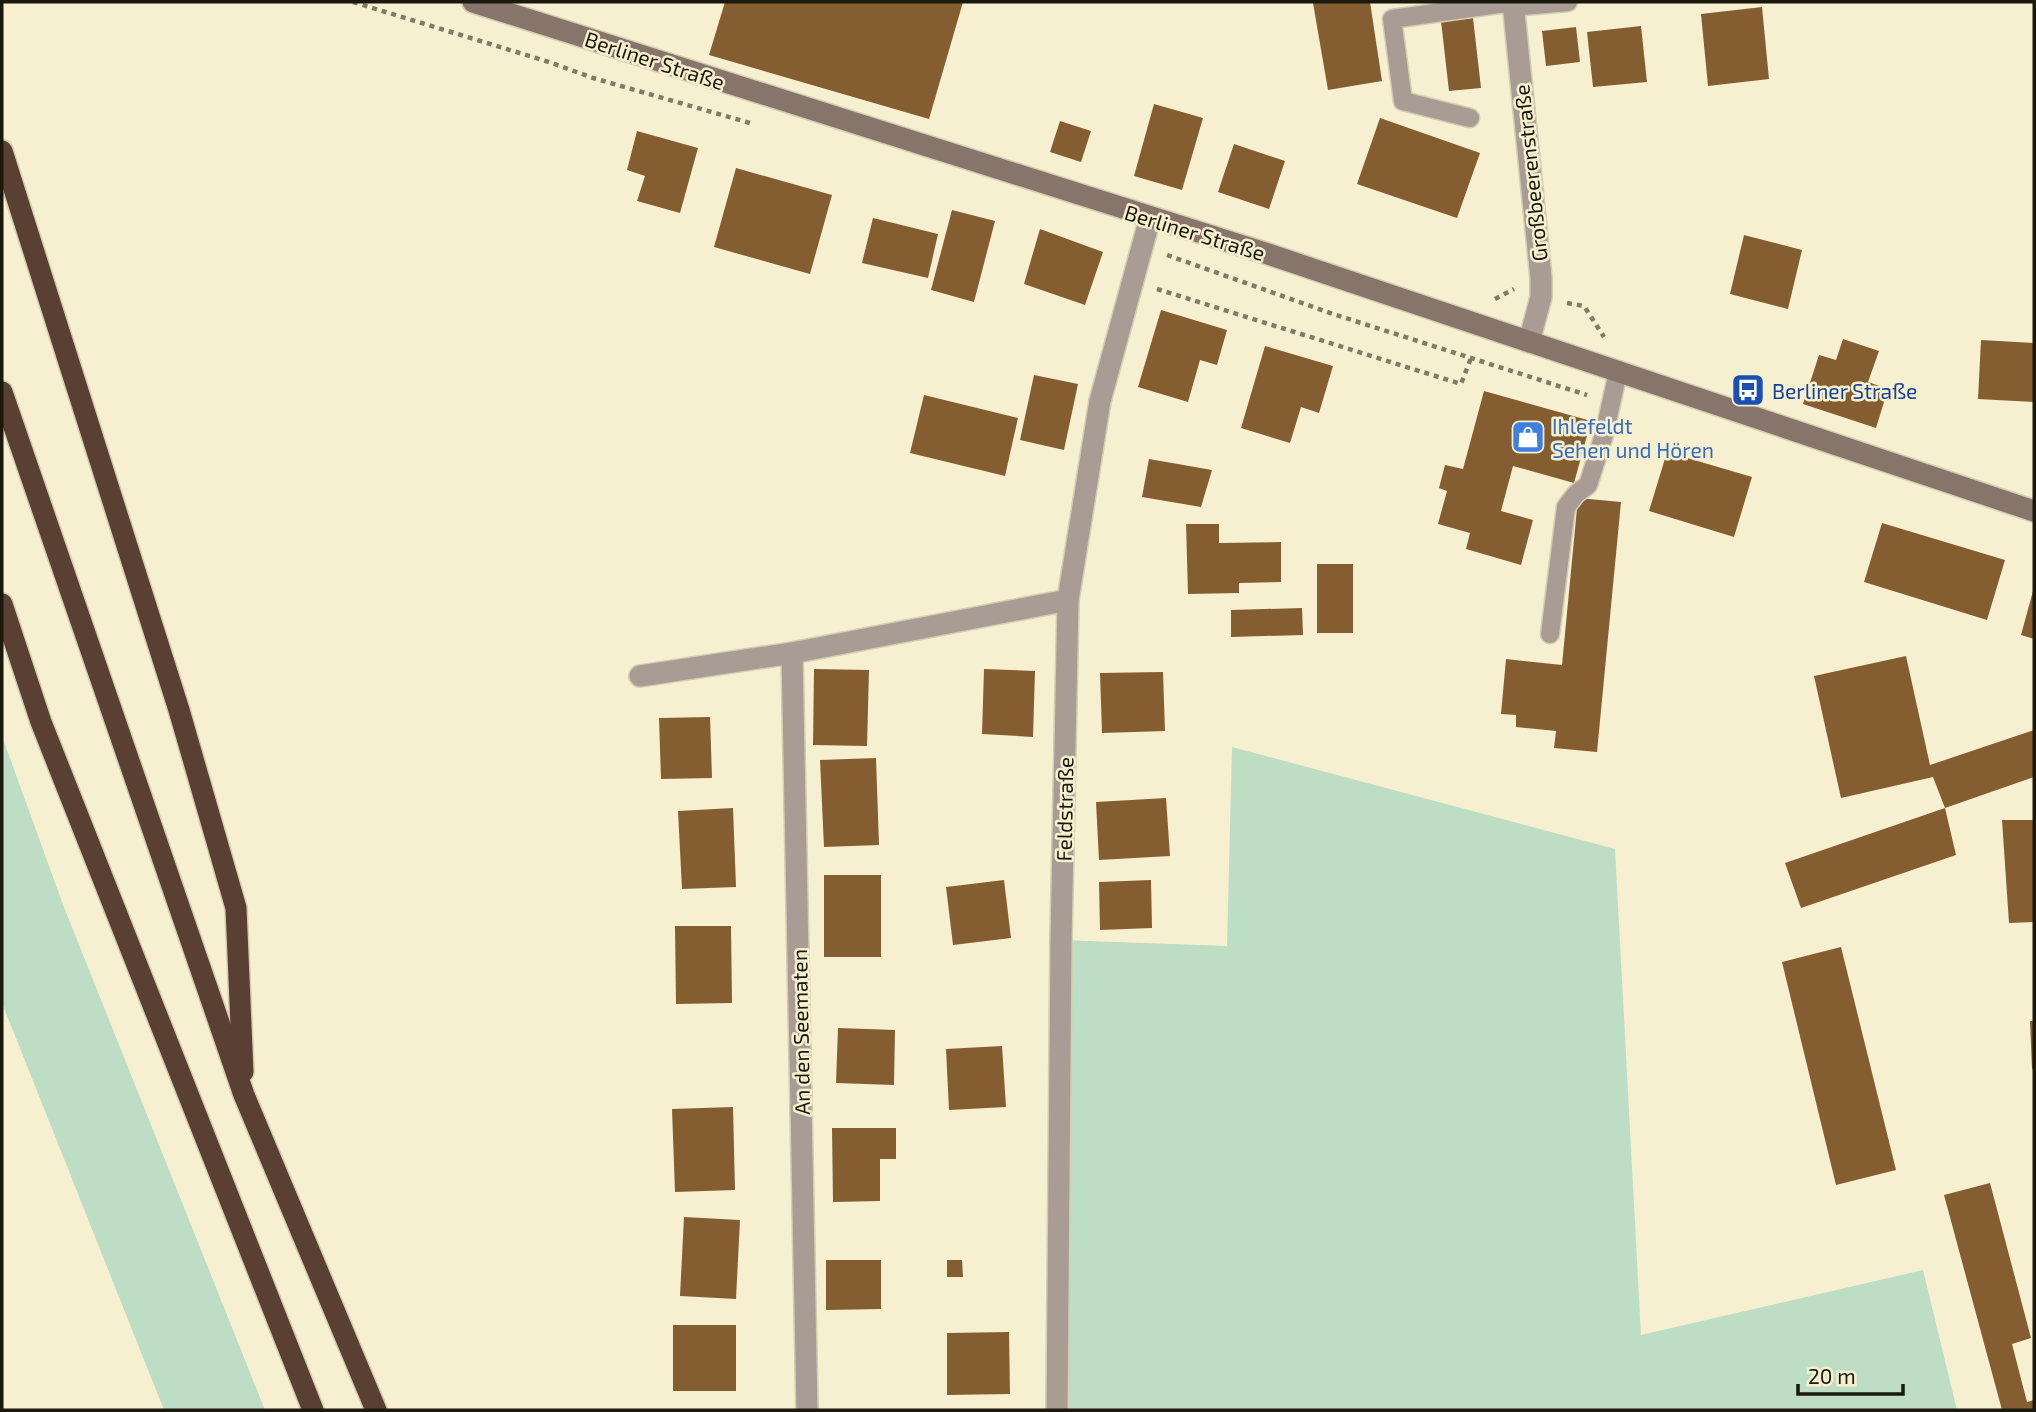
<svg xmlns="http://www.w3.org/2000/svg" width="2036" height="1412" viewBox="0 0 2036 1412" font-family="'Exo 2',sans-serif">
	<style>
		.green { fill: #bddec4 }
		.building { fill: #845e31 }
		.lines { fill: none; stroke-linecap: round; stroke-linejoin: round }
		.lane-casing { stroke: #d4cdb1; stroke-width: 21 }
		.street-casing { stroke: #d4cdb1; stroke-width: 24 }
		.secondary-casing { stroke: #d4cdb1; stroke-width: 24 }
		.highway-casing { stroke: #d4cdb1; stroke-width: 24 }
		.path { stroke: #807b67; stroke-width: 4.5; stroke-dasharray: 5 5; stroke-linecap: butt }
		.lane { stroke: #a99c95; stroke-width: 18 }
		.street { stroke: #a99c95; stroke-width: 21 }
		.secondary { stroke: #87746a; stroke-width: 21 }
		.highway { stroke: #5a4033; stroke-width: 21 }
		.labels { text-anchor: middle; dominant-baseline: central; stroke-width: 5; stroke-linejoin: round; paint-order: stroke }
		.street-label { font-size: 21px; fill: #1b180d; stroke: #f7f0d0 }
		.transit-label { font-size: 21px; fill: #164399; stroke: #f7f0d0; text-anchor: start }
		.shop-label { font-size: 21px; fill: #366cbe; stroke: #f7f0d0; text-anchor: start }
	</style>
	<rect width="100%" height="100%" fill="#f7f0d0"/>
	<!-- green -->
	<g class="green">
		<path d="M2,736l60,166 203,508h-101l-162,-407z"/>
		<path d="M1232,747l383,102 26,486 282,-65 34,140h-900l4,-470 166,6z"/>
	</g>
	<!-- building -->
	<g class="building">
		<path d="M725,2h238l-34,117 -220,-64z"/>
		<path d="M1318,2h52l12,79 -54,9 -15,-87z"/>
		<path d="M1762,7l7,72 -61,7 -7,-72z"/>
		<path d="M1473,18l8,70 -32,3 -8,-70z"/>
		<path d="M1641,26l6,56 -54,5 -6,-55z"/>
		<path d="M1576,27l4,35 -34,4 -4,-35z"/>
		<path d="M1154,104l49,14 -21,72 -48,-14z"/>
		<path d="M1380,118l100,35 -23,65 -100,-34z"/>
		<path d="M1060,121l31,10 -10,31 -31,-10z"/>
		<path d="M637,131l61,17 -18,65 -43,-12 8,-25 -18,-6z"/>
		<path d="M1234,144l51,17 -16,48 -51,-17z"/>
		<path d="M736,168l96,27 -22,79 -96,-27z"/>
		<path d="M952,210l43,11 -21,81 -43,-12z"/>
		<path d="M873,218l65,16 -10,44 -66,-15z"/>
		<path d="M1040,229l63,23 -18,53 -61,-21z"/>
		<path d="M1744,235l58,15 -14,59 -58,-15z"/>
		<path d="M1161,310l66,20 -10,35 -17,-5 -12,42 -50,-15z"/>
		<path d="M1843,339l36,12 -11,31 20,7 -12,39 -73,-24 16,-49 17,5z"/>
		<path d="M1981,340l53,3v59l-56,-3z"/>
		<path d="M1265,346l68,20 -14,47 -18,-6 -11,36 -49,-15z"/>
		<path d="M1034,375l44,9 -14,66 -44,-10z"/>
		<path d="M1484,391l107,30 -17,62 -61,-17 -12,45 32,9 -12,45 -55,-16 4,-16 -32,-9 9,-33 -8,-3 6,-23 18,4z"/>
		<path d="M924,395l94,23 -13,58 -95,-23z"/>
		<path d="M1667,452l85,25 -18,60 -85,-26z"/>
		<path d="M1149,459l63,11 -11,37 -59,-10z"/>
		<path d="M1578,498l43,4 -24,250 -43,-4 2,-17 -40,-4v-12l-15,-1 5,-55 56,6z"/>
		<path d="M1882,523l123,37 -18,60 -123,-38z"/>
		<path d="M1186,524h33v19l62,-1v40l-42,1v10l-51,1z"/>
		<rect x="1317" y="564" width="36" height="69"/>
		<path d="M2033,591h1v48l-13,-4z"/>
		<path d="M1302,608l1,27 -72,2v-27z"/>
		<path d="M1906,656l24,109 104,-35v47l-89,31 -12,-31 -92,21 -27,-122z"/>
		<path d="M814,669l55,1 -2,76 -54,-1z"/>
		<path d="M984,669l51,2 -2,66 -51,-3z"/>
		<path d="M1163,672l2,59 -63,2 -2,-60z"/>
		<path d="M710,717l2,61 -51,1 -2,-61z"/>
		<path d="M876,758l3,87 -55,2 -4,-87z"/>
		<path d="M1166,798l4,58 -71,4 -3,-58z"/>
		<path d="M733,808l3,79 -54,2 -4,-78z"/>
		<path d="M1945,808l11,47 -155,53 -16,-45z"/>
		<path d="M2002,820h32v102l-25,1z"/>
		<rect x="824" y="875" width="57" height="82"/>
		<path d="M1004,880l7,58 -58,7 -7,-58z"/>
		<path d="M1151,880l1,48 -52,2 -1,-48z"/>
		<path d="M675,926h56l1,77 -56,1z"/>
		<path d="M1841,947l55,223 -60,15 -54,-223z"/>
		<path d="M2030,1021h4v48h-2z"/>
		<path d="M838,1028l57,2 -1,55 -58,-2z"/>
		<path d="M1002,1046l4,61 -57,3 -3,-61z"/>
		<path d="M733,1107l2,83 -60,2 -3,-83z"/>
		<path d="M832,1128h64v31h-16v42l-47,1z"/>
		<path d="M1990,1183l41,155 -19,6 15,58 7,-2v10h-32l-58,-215z"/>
		<path d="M684,1217l56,3 -4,79 -56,-3z"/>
		<path d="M826,1260h55v49l-55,1z"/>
		<path d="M947,1260h15l1,17h-16z"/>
		<rect x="673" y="1325" width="63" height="66"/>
		<path d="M1009,1332l1,62 -63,1v-62z"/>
	</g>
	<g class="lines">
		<defs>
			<g id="lane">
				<path d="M1513,7l55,-5"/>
				<path d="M1470,118l-67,-17 -11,-82 121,-17"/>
				<path d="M1550,634l16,-127 10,-13 12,-9 16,-50 14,-63"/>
			</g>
			<g id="street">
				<path d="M1513,2l28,276v19l-12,45"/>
				<path d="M792,653l15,757"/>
				<path d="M640,676l152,-23 276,-53"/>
				<path d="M1057,1410l4,-470 7,-340 32,-199 50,-183"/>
			</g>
			<path id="secondary" d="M473,2l792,251 769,258"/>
			<g id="highway">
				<path d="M2,151l177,559 57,198 7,164"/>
				<path d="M2,392l242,703 132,315"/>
				<path d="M2,604l39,118 272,688"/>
			</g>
		</defs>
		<!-- lane casing -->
		<use href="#lane" class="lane-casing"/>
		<!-- street casing -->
		<use href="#street" class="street-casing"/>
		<!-- secondary casing -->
		<use href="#secondary" class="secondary-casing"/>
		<!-- highway casing -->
		<use href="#highway" class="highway-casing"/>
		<!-- path -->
		<g class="path">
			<path d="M353,2l196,60 44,16 157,45"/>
			<path d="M1167,255l166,59 254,81"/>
			<path d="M1157,289l304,95 10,-26"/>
			<path d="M1495,299l19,-10"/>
			<path d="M1567,303l17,3 20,31"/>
		</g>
		<!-- lane -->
		<use href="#lane" class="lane"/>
		<!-- street -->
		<use href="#street" class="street"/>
		<!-- secondary -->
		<use href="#secondary" class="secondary"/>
		<!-- highway -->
		<use href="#highway" class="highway"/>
	</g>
	<!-- icons -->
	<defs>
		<symbol id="bus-square" viewBox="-11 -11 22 22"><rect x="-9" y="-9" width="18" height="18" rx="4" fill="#1a4fb4" stroke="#f7f0d0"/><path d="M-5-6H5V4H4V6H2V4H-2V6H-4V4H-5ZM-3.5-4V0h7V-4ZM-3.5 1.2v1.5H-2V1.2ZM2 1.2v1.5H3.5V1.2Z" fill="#fff"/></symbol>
		<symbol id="shop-square" viewBox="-11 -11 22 22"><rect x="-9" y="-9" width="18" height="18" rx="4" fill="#3f7fe0" stroke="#f7f0d0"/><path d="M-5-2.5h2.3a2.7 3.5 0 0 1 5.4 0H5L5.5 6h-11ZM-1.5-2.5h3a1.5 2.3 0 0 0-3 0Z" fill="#fff"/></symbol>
	</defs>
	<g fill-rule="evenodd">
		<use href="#bus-square" x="1729" y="371" width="38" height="38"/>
		<use href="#shop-square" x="1509" y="418" width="38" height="38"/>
	</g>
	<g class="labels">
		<!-- street labels -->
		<g class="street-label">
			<text transform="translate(655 60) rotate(18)">Berliner Straße</text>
			<text transform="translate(1530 173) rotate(-96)">Großbeerenstraße</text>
			<text transform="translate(1195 232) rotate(17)">Berliner Straße</text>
			<text transform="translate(1064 809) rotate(-89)">Feldstraße</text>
			<text transform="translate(800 1032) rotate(-91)">An den Seematen</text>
		</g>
		<!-- transit labels -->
		<g class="transit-label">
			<text x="1772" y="390">Berliner Straße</text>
		</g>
		<!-- shop labels -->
		<g class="shop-label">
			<text x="1552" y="425">Ihlefeldt<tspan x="1552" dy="24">Sehen und Hören</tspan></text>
		</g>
	</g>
	<!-- border -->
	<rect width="2036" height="1412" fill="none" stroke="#1b180d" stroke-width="7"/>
	<!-- scale -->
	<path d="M1798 1384v10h105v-10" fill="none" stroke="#1b180d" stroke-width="3.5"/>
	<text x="1808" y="1384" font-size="21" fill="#1b180d" stroke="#f7f0d0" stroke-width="5" paint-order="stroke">20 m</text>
</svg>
